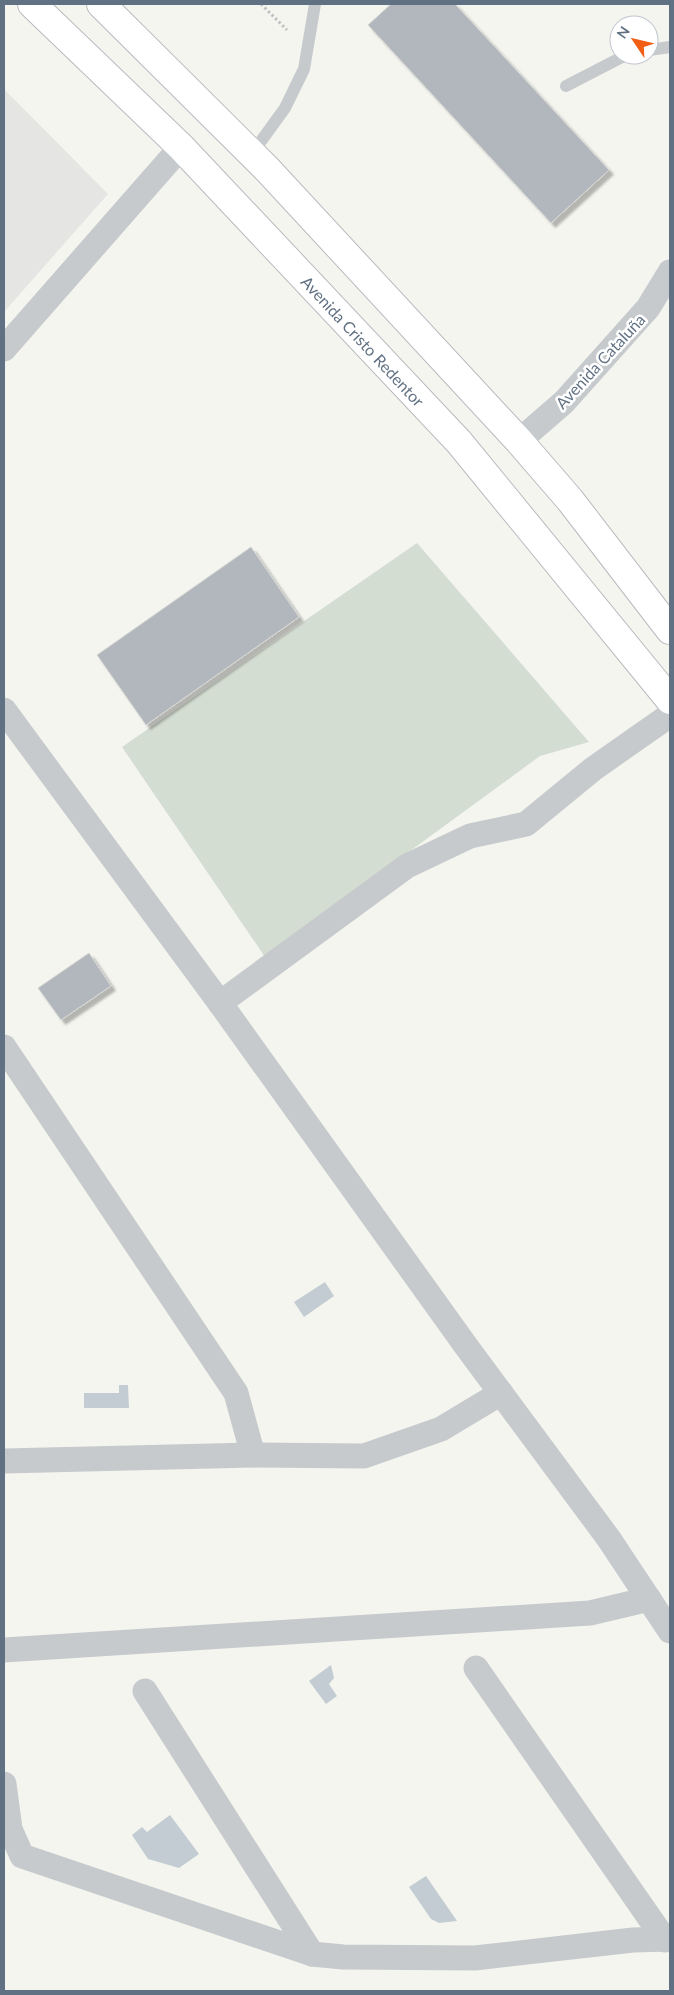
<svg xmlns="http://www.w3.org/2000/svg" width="674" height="1995" viewBox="0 0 674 1995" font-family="Lato,sans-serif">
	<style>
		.built { fill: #e5e6e4 }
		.green { fill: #d4ddd1 }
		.water { fill: #c3ccd2 }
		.building { fill: #b1b7bd; stroke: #d6d6d3; filter: url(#shadow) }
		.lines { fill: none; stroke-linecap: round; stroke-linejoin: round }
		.highway-casing { stroke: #b8bbbe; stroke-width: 30 }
		.path { stroke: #c0c1c3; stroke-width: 3; stroke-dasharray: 2.5 2.5; stroke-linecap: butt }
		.lane { stroke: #c7cacd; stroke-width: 12 }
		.street { stroke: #c7cacd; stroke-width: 25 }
		.highway { stroke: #fff; stroke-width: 28 }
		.labels { text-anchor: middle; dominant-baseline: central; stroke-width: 5; stroke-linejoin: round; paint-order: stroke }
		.street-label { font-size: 16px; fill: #617184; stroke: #fff }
	</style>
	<defs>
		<filter id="shadow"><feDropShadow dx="4.5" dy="4.5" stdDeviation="1" flood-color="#0004"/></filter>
	</defs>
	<rect width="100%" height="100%" fill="#f5f5f0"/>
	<!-- built -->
	<path class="built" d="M4,89l104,105 -104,118z"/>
	<!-- green -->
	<path class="green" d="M417,543l172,199 -49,14 -275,201 -143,-210z"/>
	<!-- water -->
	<g class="water">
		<path d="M325,1282l9,14 -30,21 -10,-15z"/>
		<path d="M119,1385h9l1,23h-45v-15h35z"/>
		<path d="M331,1665l3,13 -5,6 8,12 -11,8 -17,-23z"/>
		<path d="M170,1815l29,39 -20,14 -31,-9 -16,-24 10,-8 5,5z"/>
		<path d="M426,1876l31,45 -18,2 -8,-4 -22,-32z"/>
	</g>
	<!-- building -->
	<g class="building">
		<path d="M391,4h64l154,166 -58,53 -183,-198z"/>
		<path d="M251,547l48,70 -153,108 -49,-70z"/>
		<path d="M89,953l22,33 -50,34 -23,-32z"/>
	</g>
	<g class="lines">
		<defs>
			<g id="highway">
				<path d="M32,4l149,143 278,295 211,258"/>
				<path d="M101,4l166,165 252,272 51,59 100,130"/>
			</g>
		</defs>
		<!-- highway casing -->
		<use href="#highway" class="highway-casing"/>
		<!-- path -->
		<path class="path" d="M261,4l26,26"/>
		<!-- lane -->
		<g class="lane">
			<path d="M649,50l21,-3"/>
			<path d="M566,86l60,-31"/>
			<path d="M251,155l34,-47 19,-39 11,-65"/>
		</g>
		<!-- street -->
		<g class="street">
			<path d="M4,349l177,-202"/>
			<path d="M519,441l45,-39 84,-94 22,-36"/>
			<path d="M4,710l216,293 246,343 143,193 61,92"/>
			<path d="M220,1003l187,-137 63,-30 56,-12 67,-55 77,-54"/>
			<path d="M4,1047l232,346 17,62"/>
			<path d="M4,1461l249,-6 111,1 77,-27 60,-36"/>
			<path d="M4,1650l586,-37 59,-14"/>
			<path d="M476,1668l189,272"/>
			<path d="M145,1691l167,263"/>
			<path d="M4,1784l6,45 12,27 290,98 31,3 132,1 158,-18 37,-1"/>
		</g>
		<!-- highway -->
		<use href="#highway" class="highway"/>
	</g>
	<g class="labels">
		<!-- street labels -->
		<g class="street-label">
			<text transform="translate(363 341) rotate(47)">Avenida Cristo Redentor</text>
			<text transform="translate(600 361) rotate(-47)">Avenida Cataluña</text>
		</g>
	</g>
	<!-- border -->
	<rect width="674" height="1995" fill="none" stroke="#617184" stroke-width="10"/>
	<!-- north arrow -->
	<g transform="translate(634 40) rotate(305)"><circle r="24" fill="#ffffff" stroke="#c0c6ce"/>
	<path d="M0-4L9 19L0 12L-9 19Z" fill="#f25e14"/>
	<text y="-8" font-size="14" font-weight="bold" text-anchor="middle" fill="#617184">N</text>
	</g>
</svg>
